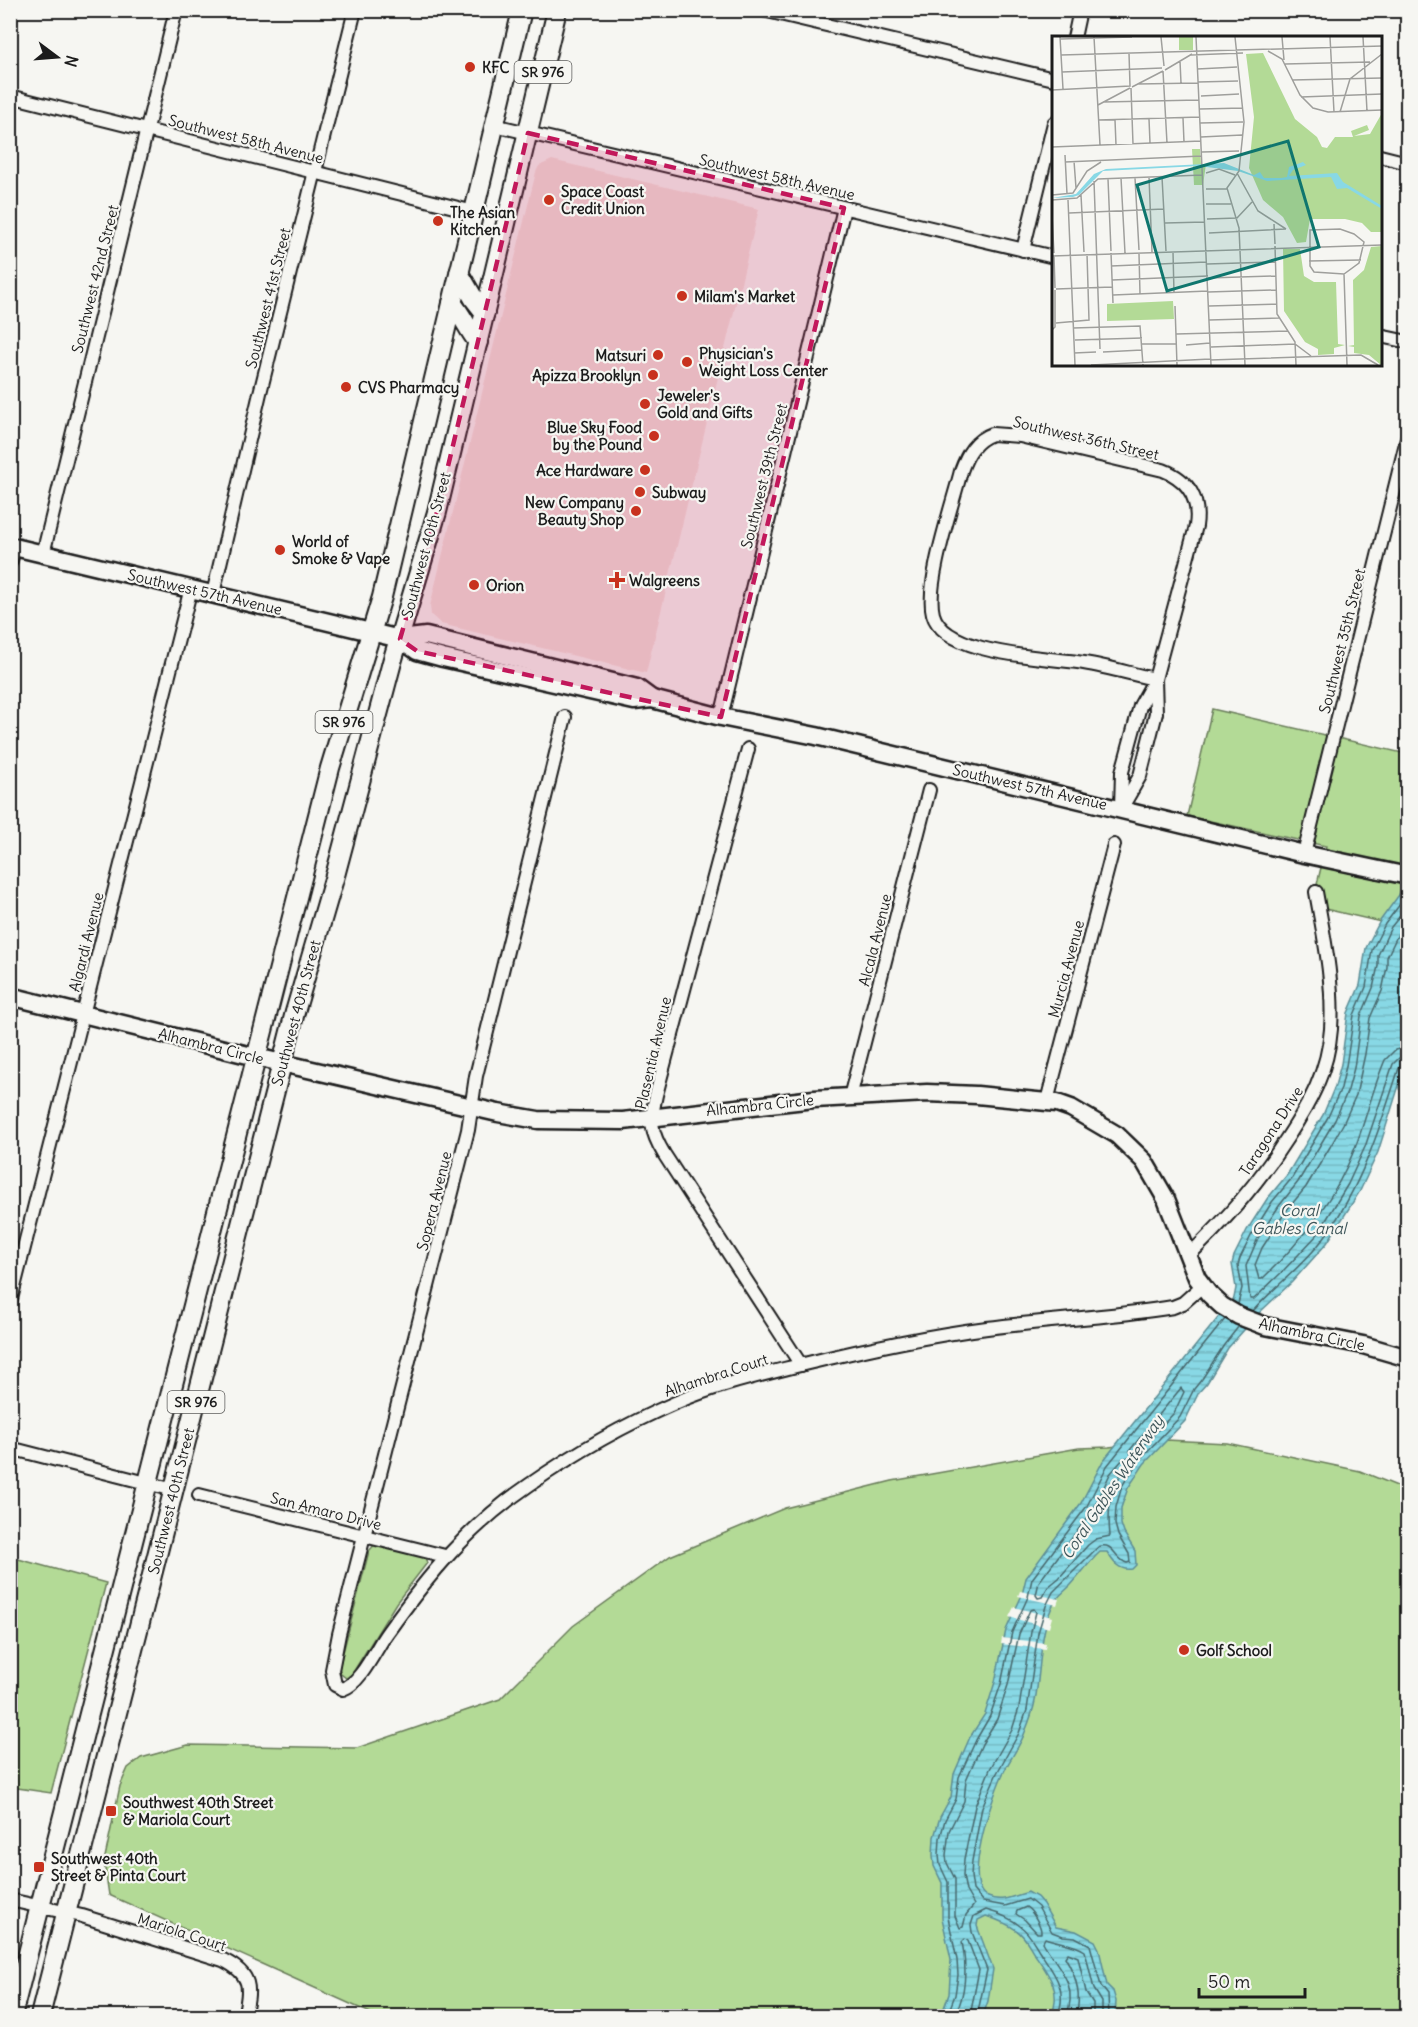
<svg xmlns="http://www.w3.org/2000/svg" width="1418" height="2027" viewBox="0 0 1418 2027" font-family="Delius,sans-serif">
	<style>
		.built { fill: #f1e0da }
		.green { fill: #b3da96; stroke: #687b59; stroke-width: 1.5 }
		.water { fill: url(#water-rules); stroke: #5d8d95; stroke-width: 1.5 }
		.pier { fill: #f6f6f2 }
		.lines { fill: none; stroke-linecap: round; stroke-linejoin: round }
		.shore { stroke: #47676c; stroke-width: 1.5 }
		.street-casing { stroke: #1c1c1c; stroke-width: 16 }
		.secondary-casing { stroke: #1c1c1c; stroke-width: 21 }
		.primary-casing { stroke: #1c1c1c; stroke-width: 22 }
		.street { stroke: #f6f6f2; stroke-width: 12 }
		.secondary { stroke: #f6f6f2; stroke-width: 16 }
		.primary { stroke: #f6f6f2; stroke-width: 18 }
		.marked { fill: #c2185b; fill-opacity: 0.2; stroke: #c2185b; stroke-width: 4.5; stroke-dasharray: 12 8; stroke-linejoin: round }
		.poi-dot { fill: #c8321e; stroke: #f6f6f2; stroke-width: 2 }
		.labels { text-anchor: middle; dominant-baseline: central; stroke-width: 4.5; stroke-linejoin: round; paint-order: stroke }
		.shield { fill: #f6f6f2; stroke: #5d5d5c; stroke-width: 1.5 }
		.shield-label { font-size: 14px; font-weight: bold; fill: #1c1c1c }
		.poi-label { font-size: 15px; font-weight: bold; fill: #1c1c1c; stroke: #f6f6f2; text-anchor: start }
		.street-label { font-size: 15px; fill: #1c1c1c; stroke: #f6f6f2 }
		.water-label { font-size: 16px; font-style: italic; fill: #3c5458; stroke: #f6f6f2 }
		.inset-road { fill: none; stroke: #9f9f9c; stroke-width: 1.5 }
		.view { fill: #0f766e; fill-opacity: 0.15; stroke: #0f766e; stroke-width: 3 }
		.inset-edge { fill: none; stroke: #1c1c1c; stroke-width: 3 }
	</style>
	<defs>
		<pattern id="water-rules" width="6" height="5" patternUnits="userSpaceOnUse" patternTransform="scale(1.5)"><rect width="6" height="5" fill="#88d8e5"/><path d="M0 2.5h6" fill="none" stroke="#75b9c4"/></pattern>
	</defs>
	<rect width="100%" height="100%" fill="#f6f6f2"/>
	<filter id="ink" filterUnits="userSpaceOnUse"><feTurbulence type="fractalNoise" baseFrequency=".0167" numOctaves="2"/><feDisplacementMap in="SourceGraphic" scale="12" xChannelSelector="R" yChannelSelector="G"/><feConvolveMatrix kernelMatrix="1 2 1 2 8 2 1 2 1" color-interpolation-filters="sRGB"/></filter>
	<g filter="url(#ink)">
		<!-- built -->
		<path class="built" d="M552,160l207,49 -113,464 -205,-49 -10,-9 -1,-9 106,-434 3,-6z"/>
		<!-- green -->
		<g class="green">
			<path d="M1212,709l195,45v174l-95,-22 14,-60 -139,-30z"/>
			<path d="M1166,1440l61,3 133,28 47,19v526h-1030l-268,-121 -5,-33 16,-76 8,-18 13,-10 47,-13 169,3 143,-49 73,-73 97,-70 115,-48 107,-27 187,-33 30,-1z"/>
			<path d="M375,1544l50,13 2,6 -31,40 -44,71 -6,4 -5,-4 -2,-6 30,-117z"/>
			<path d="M11,1557l95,26 -55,210 -40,-6z"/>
		</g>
		<!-- water -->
		<path class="water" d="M1407,871v189l-29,92 -18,39 -33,52 -35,39 -32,30 -32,36 -21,35 -8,9 -14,29 -41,43 -16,24 -7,20v16l3,9 11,18 1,14 -4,4c-13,2 -19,-7 -25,-17h-7c-11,10 -20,23 -30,34 -7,7 -14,11 -18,21 -13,29 -11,63 -17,94 -2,11 -6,21 -10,31 -5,15 -17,29 -23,44 -9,20 -41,110 -14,121 14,6 26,-1 40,-5l9,5 6,7 13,23 20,4 19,10 4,8 8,36 6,6 3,10 -1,15h-64c11,-24 -1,-40 -15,-60 -6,-8 -10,-20 -20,-26 -8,-6 -21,-11 -30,-14l-8,4 -1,6 16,43 -5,32 -5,15h-42l8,-22 2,-34 -9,-42v-35l-8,-17 -1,-11 1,-18 6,-20 11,-20 3,-23 16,-37 15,-23 10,-32 11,-52 16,-35 4,-17 55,-75 22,-42 131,-163 2,-10 -4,-24 2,-8 13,-26 20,-31 20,-24 36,-60 12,-29 6,-22 7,-51 12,-28 6,-37 14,-27 19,-26z"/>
		<!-- pier -->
		<g class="pier">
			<path d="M1020,1591l39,8 -2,6 -39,-9z"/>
			<path d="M1014,1607l38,10 -3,11 -40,-11z"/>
			<path d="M1002,1638l44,5 -1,6 -44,-5z"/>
		</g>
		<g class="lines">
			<!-- shore -->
			<g class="shore">
				<path d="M1408,906l-17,21 -13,28v11l-5,22 -12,28 -7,52 -6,22 -13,30 -37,62 -19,24 -21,32 -12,28 4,33h4l28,-27 35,-37 31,-51 17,-37 28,-83 6,-6 9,-1"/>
				<path d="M1408,920l-9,12 -12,25v10l-5,24 -12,27 -5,36 -9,41 -13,29 -13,23 -24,40 -20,24 -24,37 -7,17 4,14h3c39,-37 73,-80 93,-131 11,-29 18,-60 30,-88l10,-10 13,-3"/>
				<path d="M1238,1304l4,-16 -4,-23 2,-7 12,-24 20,-32 20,-24 36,-61 13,-29 5,-22 8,-51 12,-28 6,-37 13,-26 19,-25 4,-9"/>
				<path d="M1253,1311c22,-25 50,-45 70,-72 38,-51 57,-111 76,-171l4,-3 5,-1"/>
				<path d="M1181,1388l3,4 -10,21 -39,41 -4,1 -1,-5z"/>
				<path d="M1124,1458h4l1,3c-19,28 -22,43 -19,75l-14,3 -8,6 -29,33 -11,9 -6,10 -4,1 -2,-3 3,-13 54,-72 17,-36z"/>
				<path d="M1034,1609l2,3 -5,20 -12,76 -7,22 -22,39 -15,37 -11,53 -1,17 3,15 8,14 -8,10 -3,12 -3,1 -5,-12v-37l-8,-16 -1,-8 3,-24 15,-30 2,-21 16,-36 15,-25 11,-34 11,-51 11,-24z"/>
				<path d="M1026,1907c6,3 16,20 15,26h-4l-12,-13 -9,-6 1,-3z"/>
				<path d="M947,2016l8,-21 3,-20 -1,-15 -9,-43v-35l-8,-17 -1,-10 1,-17 5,-18 11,-21 3,-22 17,-37 14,-24 11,-32 11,-52 16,-35 4,-18 55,-73 20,-40 118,-147"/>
				<path d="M955,2016c11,-23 12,-49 7,-74l3,-3 3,2 11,29 -9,46"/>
				<path d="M977,2016l10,-46 -15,-38 -1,-7 3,-9 12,-6c11,3 26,9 34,16 10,7 14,17 20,26 14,21 29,39 17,64"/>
				<path d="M1066,2016c14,-32 -10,-50 -23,-74l2,-4c13,5 28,5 40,13l9,38 8,13v14"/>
				<path d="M1076,2016c6,-21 0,-41 -11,-59l3,-4 10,4 8,35 7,11v13"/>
				<path d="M1109,2016l-1,-21 -7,-9 -11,-41 -15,-8 -12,-1 -11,-4 -14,-25 -10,-8 -23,7 -22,-4 -10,-12 -2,-14 1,-15 10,-54 15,-34 22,-40 8,-23 11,-77 8,-27 7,-14 45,-45c16,-6 16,12 29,16l3,-1 -1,-8 -11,-19 -3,-11 1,-17 6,-21 17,-26 41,-43 14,-28 8,-10 22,-34 15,-19"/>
			</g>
			<defs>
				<g id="street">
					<path d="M763,10l291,69"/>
					<path d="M1074,38l6,-28"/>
					<path d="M10,96l464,116"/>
					<path d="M494,125l560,132"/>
					<path d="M1380,156l28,7"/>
					<path d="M1023,250l31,-127"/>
					<path d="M1380,336l28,6"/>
					<path d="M992,434l28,2 143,34c26,10 37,29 33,56l-41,153c-23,-5 -47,-12 -71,-16 -36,-6 -140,-7 -151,-49 -8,-30 20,-111 28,-143 6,-17 14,-31 31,-37z"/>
					<path d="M43,554l133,-544"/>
					<path d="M10,563l5,-16"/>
					<path d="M213,594l47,-201 95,-383"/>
					<path d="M565,717l-89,359 -8,54 -129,504 -7,36 3,15 8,4c18,-6 33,-41 44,-56 42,-59 82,-107 142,-148 46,-32 95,-60 146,-82 41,-18 86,-28 129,-39 61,-15 121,-28 183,-36 62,-8 125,-11 186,-21l10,-4 19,-17"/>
					<path d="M721,717l123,-509"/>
					<path d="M748,749l-92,346c-6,26 -6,36 8,59l137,211"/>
					<path d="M1121,808l1,-36 18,-66 15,-27"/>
					<path d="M1121,809l19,-33 16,-63 -1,-34"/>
					<path d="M1304,854l104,-419"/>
					<path d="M850,1097l79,-307"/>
					<path d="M1047,1101l67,-256"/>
					<path d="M1188,1256c38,-36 71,-74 99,-118 23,-35 41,-67 44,-109 3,-46 -7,-92 -15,-137"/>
					<path d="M10,1303l181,-715"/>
					<path d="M10,1448l164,42"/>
					<path d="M199,1495l246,61"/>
					<path d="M10,1900l72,16 141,44c29,14 28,28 21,56"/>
				</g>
				<g id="secondary">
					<path d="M10,546l390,93 26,-3 211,52 15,11"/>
					<path d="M400,639l17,12 26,7 191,43 18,-2 69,18 95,19 488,118 104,22"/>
					<path d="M10,996l246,61 242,56 40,7 85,1 191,-22 113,-6 50,2 80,8 14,5 46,27 27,26 22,38 31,79 12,16 13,12 17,10 26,10 98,19 45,13"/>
				</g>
				<g id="primary">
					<path d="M459,273l15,26 11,14"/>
					<path d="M452,303c11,13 16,27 26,39"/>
					<path d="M12,2016l318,-1248 52,-171 140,-587"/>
					<path d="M40,2016l255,-1004 41,-140 56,-210 45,-150 120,-502"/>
				</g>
			</defs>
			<!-- street casing -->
			<use href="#street" class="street-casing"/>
			<!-- secondary casing -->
			<use href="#secondary" class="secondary-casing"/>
			<!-- primary casing -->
			<use href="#primary" class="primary-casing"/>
			<!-- street -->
			<use href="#street" class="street"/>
			<!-- secondary -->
			<use href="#secondary" class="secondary"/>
			<!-- primary -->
			<use href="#primary" class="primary"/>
		</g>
	</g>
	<!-- marked area -->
	<path class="marked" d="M528,133l316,75 -123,509 -304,-66 -17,-12 37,-127z"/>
	<!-- markers -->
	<g class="poi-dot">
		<circle cx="470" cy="67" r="6"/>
		<circle cx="549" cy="200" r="6"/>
		<circle cx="438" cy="221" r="6"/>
		<circle cx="682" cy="296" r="6"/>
		<circle cx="658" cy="355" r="6"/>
		<circle cx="687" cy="362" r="6"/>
		<circle cx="653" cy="375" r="6"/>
		<circle cx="346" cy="387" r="6"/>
		<circle cx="645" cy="404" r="6"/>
		<circle cx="654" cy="436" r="6"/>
		<circle cx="645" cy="470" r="6"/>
		<circle cx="640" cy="492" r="6"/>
		<circle cx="636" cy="511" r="6"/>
		<circle cx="280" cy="550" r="6"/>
		<path d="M614 571h6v6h6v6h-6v6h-6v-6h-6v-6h6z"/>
		<circle cx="474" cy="585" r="6"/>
		<circle cx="1184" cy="1650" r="6"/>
		<rect x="105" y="1805" width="12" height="12" rx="3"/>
		<rect x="33" y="1861" width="12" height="12" rx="3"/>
	</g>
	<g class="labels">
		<!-- shield labels -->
		<g class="shield">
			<rect x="514.5" y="61" width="57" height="22" rx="4.5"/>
			<rect x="315.5" y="711" width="57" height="22" rx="4.5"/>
			<rect x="167.5" y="1391" width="57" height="22" rx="4.5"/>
		</g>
		<g class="shield-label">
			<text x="543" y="72">SR 976</text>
			<text x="344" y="722">SR 976</text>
			<text x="196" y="1402">SR 976</text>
		</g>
		<!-- poi labels -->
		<g class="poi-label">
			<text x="482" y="67">KFC</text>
			<text x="561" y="191">Space Coast<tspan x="561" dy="17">Credit Union</tspan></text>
			<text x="450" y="212">The Asian<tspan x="450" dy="17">Kitchen</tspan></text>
			<text x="694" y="296">Milam's Market</text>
			<text x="699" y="353">Physician's<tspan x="699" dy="17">Weight Loss Center</tspan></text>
			<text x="646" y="355" text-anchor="end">Matsuri</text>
			<text x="641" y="375" text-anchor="end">Apizza Brooklyn</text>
			<text x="358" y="387">CVS Pharmacy</text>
			<text x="657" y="395">Jeweler's<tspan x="657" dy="17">Gold and Gifts</tspan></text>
			<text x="642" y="427" text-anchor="end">Blue Sky Food<tspan x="642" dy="17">by the Pound</tspan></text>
			<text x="633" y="470" text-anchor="end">Ace Hardware</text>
			<text x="652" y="492">Subway</text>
			<text x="624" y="502" text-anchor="end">New Company<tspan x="624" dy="17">Beauty Shop</tspan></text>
			<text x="292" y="541">World of<tspan x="292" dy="17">Smoke &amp; Vape</tspan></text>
			<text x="629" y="580">Walgreens</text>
			<text x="486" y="585">Orion</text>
			<text x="1196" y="1650">Golf School</text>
			<text x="123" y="1802">Southwest 40th Street<tspan x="123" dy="17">&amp; Mariola Court</tspan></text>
			<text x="51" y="1858">Southwest 40th<tspan x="51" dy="17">Street &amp; Pinta Court</tspan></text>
		</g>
		<!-- street labels -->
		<g class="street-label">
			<text transform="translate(246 139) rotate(14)">Southwest 58th Avenue</text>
			<text transform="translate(777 177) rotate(13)">Southwest 58th Avenue</text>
			<text transform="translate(95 279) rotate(-76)">Southwest 42nd Street</text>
			<text transform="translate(268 298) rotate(-76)">Southwest 41st Street</text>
			<text transform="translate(1086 438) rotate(13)">Southwest 36th Street</text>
			<text transform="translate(764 476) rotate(-76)">Southwest 39th Street</text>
			<text transform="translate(426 545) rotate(-75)">Southwest 40th Street</text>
			<text transform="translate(205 592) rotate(13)">Southwest 57th Avenue</text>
			<text transform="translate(1342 641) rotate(-76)">Southwest 35th Street</text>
			<text transform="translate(1030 787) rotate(13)">Southwest 57th Avenue</text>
			<text transform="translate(875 940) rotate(-76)">Alcala Avenue</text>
			<text transform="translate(86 942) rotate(-76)">Algardi Avenue</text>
			<text transform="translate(1066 969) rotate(-75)">Murcia Avenue</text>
			<text transform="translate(296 1013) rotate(-75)">Southwest 40th Street</text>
			<text transform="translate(211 1046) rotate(14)">Alhambra Circle</text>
			<text transform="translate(653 1053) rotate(-77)">Plasentia Avenue</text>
			<text transform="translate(760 1105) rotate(-6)">Alhambra Circle</text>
			<text transform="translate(1271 1131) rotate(-57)">Taragona Drive</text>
			<text transform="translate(434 1201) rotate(-76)">Sopera Avenue</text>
			<text transform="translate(1312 1334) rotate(12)">Alhambra Circle</text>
			<text transform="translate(716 1375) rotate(-18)">Alhambra Court</text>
			<text transform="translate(171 1501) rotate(-76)">Southwest 40th Street</text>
			<text transform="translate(326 1511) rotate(14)">San Amaro Drive</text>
			<text transform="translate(182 1932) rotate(18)">Mariola Court</text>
		</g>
		<!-- water labels -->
		<g class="water-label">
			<text x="1299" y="1210">Coral<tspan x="1299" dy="18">Gables Canal</tspan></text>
			<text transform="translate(1112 1487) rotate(-56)">Coral Gables Waterway</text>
		</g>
	</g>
	<!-- overview -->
	<g transform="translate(1052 36)">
		<rect width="330" height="330" fill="#f6f6f2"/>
		<path d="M127,1h14v13h-14zM211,17l32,66 22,18 5,10 5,1 8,-11h18l-2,-6 16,-6 2,5 -15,6 16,-2 12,-21v119h-11l-9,-9 -17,-4h-35l-4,23 -9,1 -14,-26 -20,-17 -14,-32 5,-51 -8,-63zM140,113h8l1,15h5l-3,21h-9zM330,210v119h-1l-12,-10 -15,-2v-6l-6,-1 6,-1 -1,-65 11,-10 7,-23zM231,213h17l4,27 10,6h22l2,62 7,1 -11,3v6l-16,1v-6l-13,-7 -21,-31zM121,265l1,18 -67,2v-17z" fill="#b3da96"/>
		<path d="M251,126l3,3 -13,5 -4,6 48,-3 6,9 39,24v3l-35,-21 -10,1 -6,-12 -64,4 -29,-10 -39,-5 -96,5 -24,24 -6,2 -21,1 24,-4 18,-20 12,-5 118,-6 30,12 6,-3 4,6h17l6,-1 2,-10z" fill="#88d8e5"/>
		<path class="inset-road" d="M8,1l3,52M42,1l6,108M109,1l3,29M144,1l15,328M183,1l9,85 -5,49 -12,17 12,40 6,137M230,1l2,23M278,1l4,75M311,1l4,74M8,3l72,-2M216,15l14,8 18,36 13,13 15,4 54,-2M9,19l321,-9M139,19l52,-2M128,25l1,22M233,28l85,-2M145,33l40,-2M113,34l27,-16M111,35l4,72M10,36l100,-4M240,44l90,-2M146,46l40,-1M86,48l60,-1M80,51l31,-16M79,52l2,56M0,54l78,-4 -1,-33M149,60l38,-2M249,61l81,-3M51,66l96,-2M46,69l32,-17M148,73l43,-1M288,76l10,-33 32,-25M131,82l1,24M97,83l1,24M46,84l102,-3M63,84l1,25M148,87l43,-1M149,101l41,-2M0,111l149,-6M150,116l37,-1M13,119l2,39M22,125l2,27M13,126l137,-6M154,137l13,-4 16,6M185,137l21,38 28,18M97,141l3,75M110,141l4,74M69,142l4,75M83,142l4,72M56,143l3,72M42,145l6,168M154,153h21M0,159l21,-2 14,-22 14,-9M29,159l3,57M0,164l25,-2 21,-19 105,-4M16,164l7,165M154,168h25M17,177l95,-4M0,180l2,37M155,183l30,-1 15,-16M113,187l40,-1M222,188l1,20M258,194l30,-1 14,5 10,8 -5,21 -15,11 -30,-2 -4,-6zM157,197l77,-4M223,210l2,68 18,28 1,23M121,216l1,41M59,217l2,50M87,218l1,40M0,220l330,-11M2,220l1,32M257,225l52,-1M155,228l68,-2M59,230l96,-4M292,238l3,91M156,242l68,-2M60,244l96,-4M4,253l56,-2M156,256l68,-2M61,259l95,-4M123,270l2,59M157,270l68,-2M157,284l70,-2M4,287l33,-3 -2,-66M21,292l67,-2 3,39M0,294l3,-3v-37M124,298l112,-3M23,304l67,-2M90,308h34M134,309l24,-2M159,311l84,-3 16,12M51,316l39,-2M22,317l22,-1M158,324l151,-5 17,10M39,329l119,-6"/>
		<path class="view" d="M236,105l31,106 -152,44 -30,-106z"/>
		<rect width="330" height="330" class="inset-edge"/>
	</g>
	<!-- margin -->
	<rect width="1418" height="2027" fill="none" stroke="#f6f6f2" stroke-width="36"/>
	<rect x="18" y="18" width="1382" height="1991" fill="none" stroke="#1c1c1c" stroke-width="2" filter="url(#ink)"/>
	<!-- north arrow -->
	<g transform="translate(57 57) rotate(106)" stroke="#f6f6f2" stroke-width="4.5" paint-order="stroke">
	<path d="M0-4.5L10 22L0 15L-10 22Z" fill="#1c1c1c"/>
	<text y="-9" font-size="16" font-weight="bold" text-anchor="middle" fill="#1c1c1c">N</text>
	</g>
	<!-- scale -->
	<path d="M1199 1988v9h106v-9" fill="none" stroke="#1c1c1c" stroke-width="3"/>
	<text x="1208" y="1988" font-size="18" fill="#1c1c1c" stroke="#f6f6f2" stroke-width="4.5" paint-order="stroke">50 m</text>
</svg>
